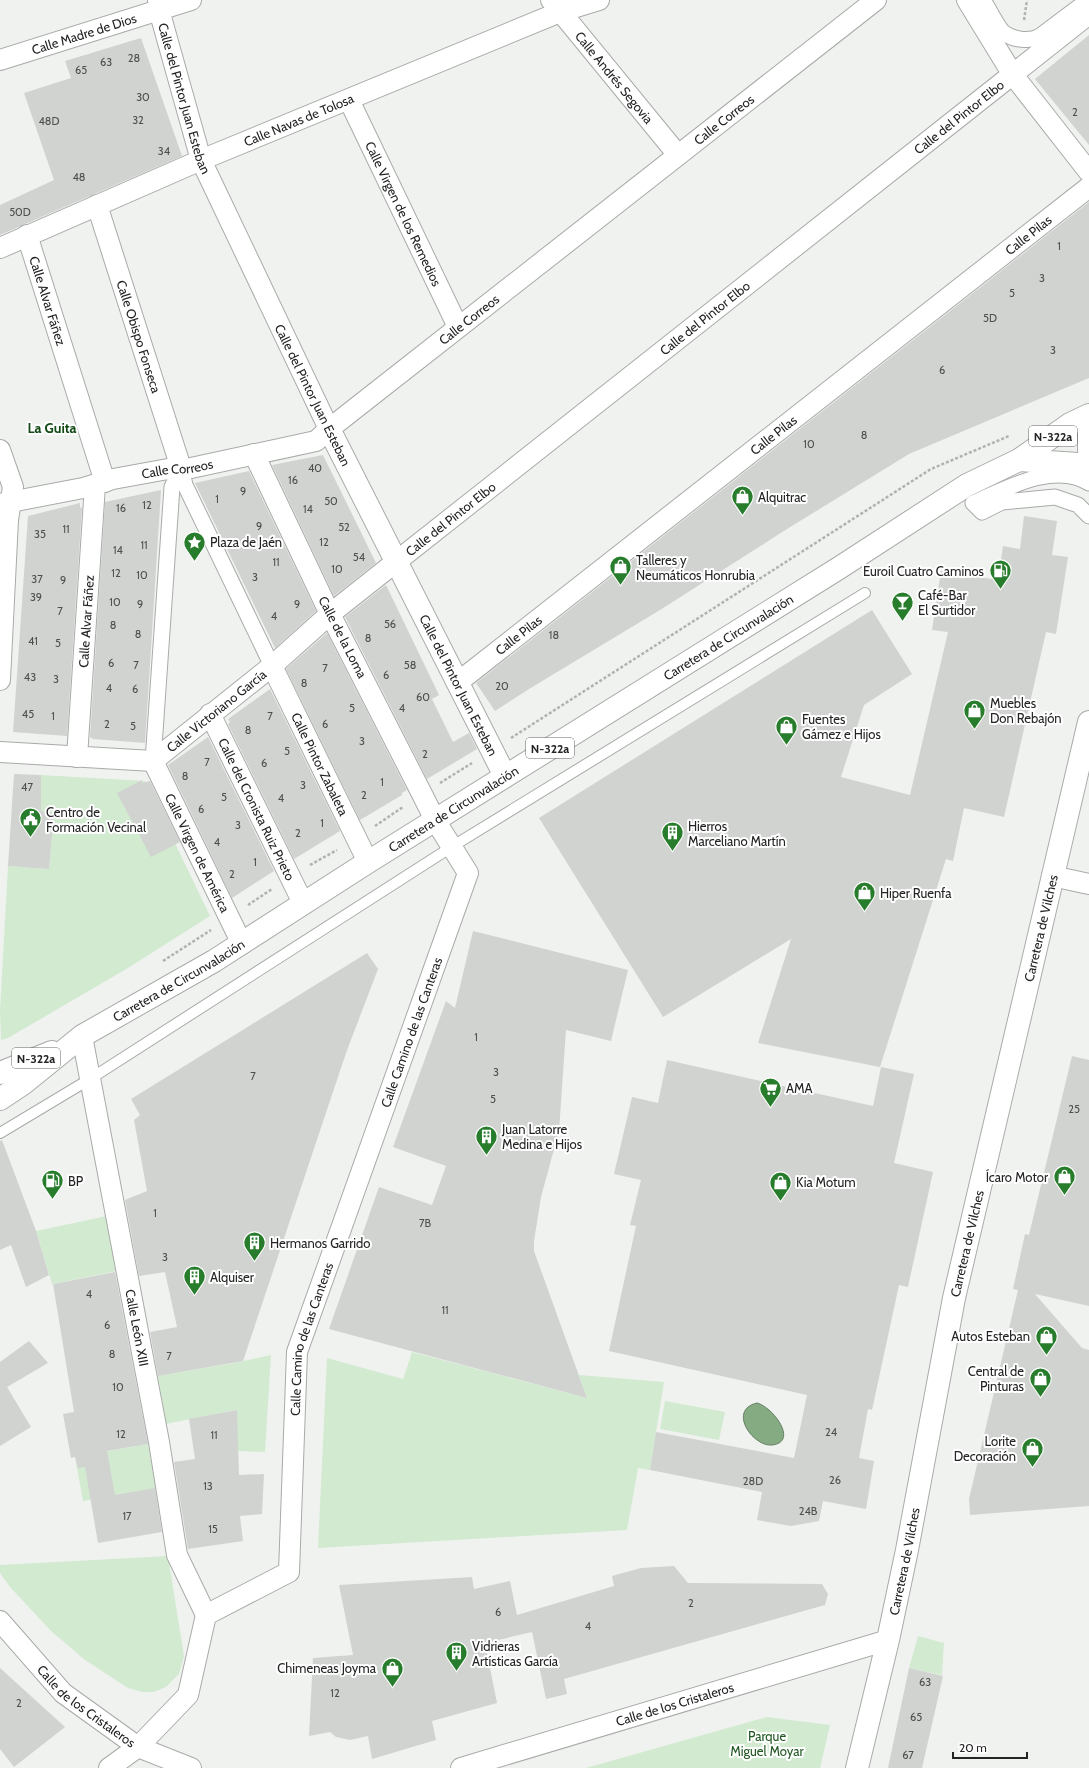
<svg xmlns="http://www.w3.org/2000/svg" width="1089" height="1768" viewBox="0 0 1089 1768" font-family="Cabin,sans-serif">
	<style>
		.green { fill: #d2ead0 }
		.water { fill: #85ab83; stroke: #688266 }
		.building { fill: #d0d3d0 }
		.lines { fill: none; stroke-linecap: round; stroke-linejoin: round }
		.service-casing { stroke: #a8aba8; stroke-width: 12 }
		.pedestrian-casing { stroke: #a8aba8; stroke-width: 17 }
		.minor-casing { stroke: #a8aba8; stroke-width: 22 }
		.tertiary-casing { stroke: #a8aba8; stroke-width: 24 }
		.primary-casing { stroke: #a8aba8; stroke-width: 24 }
		.path { stroke: #b0b2b0; stroke-width: 2.5; stroke-dasharray: 3 2; stroke-linecap: butt }
		.service { stroke: #fff; stroke-width: 10 }
		.pedestrian { stroke: #fff; stroke-width: 15 }
		.minor { stroke: #fff; stroke-width: 20 }
		.tertiary { stroke: #fff; stroke-width: 22 }
		.primary { stroke: #fff; stroke-width: 22 }
		.labels { text-anchor: middle; dominant-baseline: central; stroke-width: 4; stroke-linejoin: round; paint-order: stroke }
		.number-label { font-size: 11px; fill: #4e504e }
		.shield { fill: #fff; stroke: #656665; stroke-width: 1 }
		.shield-label { font-size: 12px; font-weight: bold; fill: #232423 }
		.street-label { font-size: 13px; fill: #232423; stroke: #fff }
		.poi-label { font-size: 13px; fill: #232423; stroke: #fff; text-anchor: start }
		.park-label { font-size: 13px; fill: #225823; stroke: #fff }
		.neighbourhood-label { font-size: 14px; font-weight: bold; fill: #144b17; stroke: #fff }
	</style>
	<rect width="100%" height="100%" fill="#f0f2f0"/>
	<!-- green -->
	<g class="green">
		<path d="M41,775l104,6 65,135 -82,52 -120,70 -7,2 -1,-30 8,-144 41,3 5,-56 -42,-4v-11l29,1z"/>
		<path d="M107,1216l10,55 -65,13 -16,-53z"/>
		<path d="M412,1352l175,46 -8,-23 85,7 -14,88 -12,-2 -11,62 -309,18 9,-190 76,21z"/>
		<path d="M271,1355l-6,97 -28,-1 -1,-41 -70,14 -8,-48 76,-13z"/>
		<path d="M665,1401l60,11 -6,28 -59,-11z"/>
		<path d="M148,1444l8,44 -73,13 -8,-44z"/>
		<path d="M168,1556l16,100 -5,18 -13,13 -12,5h-12l-14,-4 -43,-28 -34,-29 -41,-44 -10,-14v-8z"/>
		<path d="M918,1636l26,7 -2,32 -33,-7z"/>
		<path d="M767,1717l63,8 -10,43h-234z"/>
	</g>
	<!-- water -->
	<path class="water" d="M757,1403c16,4 42,39 15,42 -19,2 -45,-35 -15,-42z"/>
	<!-- building -->
	<g class="building">
		<path d="M1089,35v110l-54,-66z"/>
		<path d="M141,38l41,118 -182,79v-30l54,-25 -30,-87 47,-15 -6,-17z"/>
		<path d="M1089,202v176l-180,76 -122,75 -127,81 -131,79 -34,22 -19,-28z"/>
		<path d="M323,455l53,108 -42,33 -62,-131z"/>
		<path d="M249,471l67,140 -41,37 -80,-165z"/>
		<path d="M161,490l-16,253 -52,-4 -3,-2 15,-235z"/>
		<path d="M80,503v5l2,-1 -15,229 -54,-4 15,-216z"/>
		<path d="M1024,516l33,5 -5,34 16,2 -12,77 -10,-2 -42,185 -40,-9 -11,53 -7,-2 -66,208 -122,-24 33,-104 -128,78 -124,-199 333,-208 40,64 -48,31 -23,72 69,18 38,-163 -16,-2 9,-59 57,9 5,-34 17,3z"/>
		<path d="M386,585l53,110 -7,4 21,43 16,-9 8,16 -50,30 -82,-162z"/>
		<path d="M327,633l80,157 -5,3v2l-42,25 -74,-151z"/>
		<path d="M270,689l70,142 -46,28 -66,-135 2,-2 -2,-3z"/>
		<path d="M208,737l66,134 -42,27 -64,-133z"/>
		<path d="M14,774l27,1v36l13,2 -5,56 -41,-3z"/>
		<path d="M142,780v3l8,-2 30,61 -29,15 -34,-64z"/>
		<path d="M473,931l155,39 -17,71 -45,-11 -7,101 -18,66 -7,44v10l53,147 -258,-69 50,-142 53,18 14,-39 -53,-19 53,-146 9,7z"/>
		<path d="M367,953l11,16 -32,84 -103,308 -85,15 -8,-44 27,-5 -12,-55 -26,4 -14,-76 22,-9 -13,-71 6,-5 -9,-16z"/>
		<path d="M1072,1056l17,4v246l-54,-12 47,54 7,2v156l-119,9 -1,-16 49,-209 -5,-1 12,-55 4,1z"/>
		<path d="M667,1060l206,46 8,-39 33,7 -20,89 39,9 -25,115 -9,-2 -27,125 -4,-1 -9,49 15,3 -8,48 -43,-8 -4,20 -28,5 -34,-6 5,-28 -112,-22 6,-38 138,26 13,-63 -198,-44 27,-125 -6,-1 11,-45 -27,-6 18,-77 26,6z"/>
		<path d="M2,1140l34,91 13,44 -23,12 -15,-42 -11,5v-109z"/>
		<path d="M115,1272l33,172 -41,7 8,44 40,-7 7,44 -64,11 -13,-76 -7,1 -3,-11 -4,1 -8,-44 11,-2 -21,-128z"/>
		<path d="M29,1341l19,22 -41,24 24,40 -31,19v-84z"/>
		<path d="M237,1410l2,65 25,-1 -2,40 -22,2 3,25 -55,8 -14,-87 21,-3 -6,-40z"/>
		<path d="M674,1566l14,17 134,1 6,10 -3,11 -261,74 3,15 -21,5 -14,-67 -47,11 12,60 -65,18 4,19 -64,19 -4,-23 -18,4 -14,-3 -6,-5 -21,4 4,-78 40,-3 -14,-70 133,-8 2,12 36,-8 7,34 97,-29 -2,-10 29,-8z"/>
		<path d="M0,1668l65,59 -51,40 -14,-18z"/>
		<path d="M909,1668l34,8 -21,92h-34z"/>
	</g>
	<g class="lines">
		<defs>
			<path id="service" d="M0,1133l90,-54 363,-233 412,-253"/>
			<g id="pedestrian">
				<path d="M983,0c5,7 15,28 21,33 10,7 26,9 36,3l48,-36"/>
				<path d="M181,468l4,17 87,181"/>
				<path d="M1089,483c-34,-22 -84,6 -116,20l9,9 20,-10 53,-5 23,8 11,11"/>
				<path d="M153,761l19,-274 9,-19"/>
			</g>
			<g id="minor">
				<path id="s1" d="M158,0l1,10 42,150 128,269"/>
				<path id="s2" d="M551,0l127,155"/>
				<path d="M967,0l46,75 76,97"/>
				<path id="s3" d="M0,60l191,-60"/>
				<path id="s4" d="M349,100l109,227"/>
				<path id="s5" d="M97,205l84,263"/>
				<path id="s6" d="M27,235l78,247"/>
				<path id="s7" d="M0,248l201,-88 359,-148 39,-12"/>
				<path d="M0,450l13,37 -5,33 -8,160"/>
				<path id="s8" d="M0,504l83,-16 30,-9 55,-10 23,-1 125,-27 13,-12 547,-429"/>
				<path id="s9" d="M272,666l96,196"/>
				<path id="s10" d="M457,683l632,-496"/>
				<path id="s11" d="M210,714l93,189"/>
				<path id="s12" d="M0,752l153,9 119,-95 58,-52 759,-600"/>
				<path id="s13" d="M77,757l18,-272"/>
				<path id="s14" d="M153,761l89,183"/>
				<path d="M1052,876l37,8"/>
				<path id="s15" d="M82,1036l77,406 18,113 29,60"/>
				<path id="s16" d="M0,1621l63,72 75,54 53,21"/>
				<path id="s17" d="M109,1768l29,-21 50,-52 18,-80 83,-43 8,-220 171,-479 -33,-53 -13,-26 -92,-180 -76,-160"/>
				<path id="s18" d="M461,1768l427,-128"/>
			</g>
			<g id="tertiary">
				<path id="s19" d="M329,429l176,347"/>
			</g>
			<g id="primary">
				<path d="M1089,427v23"/>
				<path d="M1019,460l59,4 11,3"/>
				<path d="M0,1073l52,-21"/>
				<path id="s20" d="M0,1099l24,-16 58,-47 132,-75 154,-99 471,-294 128,-83 52,-25 51,-36 19,-9"/>
				<path id="s21" d="M857,1768l31,-128 19,-90 47,-252 135,-576"/>
			</g>
		</defs>
		<!-- service casing -->
		<use href="#service" class="service-casing"/>
		<!-- pedestrian casing -->
		<use href="#pedestrian" class="pedestrian-casing"/>
		<!-- minor casing -->
		<use href="#minor" class="minor-casing"/>
		<!-- tertiary casing -->
		<use href="#tertiary" class="tertiary-casing"/>
		<!-- primary casing -->
		<use href="#primary" class="primary-casing"/>
		<!-- path -->
		<g class="path">
			<path d="M1024,20l3,-20"/>
			<path d="M511,738l420,-269 78,-33"/>
			<path d="M440,783l32,-20"/>
			<path d="M375,826l28,-19"/>
			<path d="M310,865l27,-15"/>
			<path d="M248,905l24,-16"/>
			<path d="M163,961l48,-31"/>
		</g>
		<!-- service -->
		<use href="#service" class="service"/>
		<!-- pedestrian -->
		<use href="#pedestrian" class="pedestrian"/>
		<!-- minor -->
		<use href="#minor" class="minor"/>
		<!-- tertiary -->
		<use href="#tertiary" class="tertiary"/>
		<!-- primary -->
		<use href="#primary" class="primary"/>
	</g>
	<!-- icons -->
	<defs>
		<symbol id="shop-pin" viewBox="-11 -11 22 30"><path d="M0 17L-7.5 6A9.5 9.5 0 1 1 7.5 6Z" fill="#277d2b" stroke="#fff"/><path d="M-5-2.5h2.3a2.7 3.5 0 0 1 5.4 0H5L5.5 6h-11ZM-1.5-2.5h3a1.5 2.3 0 0 0-3 0Z" fill="#fff"/></symbol>
		<symbol id="sight-pin" viewBox="-11 -11 22 30"><path d="M0 17L-7.5 6A9.5 9.5 0 1 1 7.5 6Z" fill="#277d2b" stroke="#fff"/><path d="M0-6L1.8-2.2L6-1.7L2.9 1.2L3.7 5.4L0 3.3L-3.7 5.4L-2.9 1.2L-6-1.7L-1.8-2.2Z" fill="#fff"/></symbol>
		<symbol id="fuel-pin" viewBox="-11 -11 22 30"><path d="M0 17L-7.5 6A9.5 9.5 0 1 1 7.5 6Z" fill="#277d2b" stroke="#fff"/><path d="M-5.5-6h7V0h2V4h1.3V-2.5L3-4.5l.8-.8L6-3V5H2.5V1h-1V6h-7ZM-4.2-4.7v3.2H.2V-4.7Z" fill="#fff"/></symbol>
		<symbol id="bar-pin" viewBox="-11 -11 22 30"><path d="M0 17L-7.5 6A9.5 9.5 0 1 1 7.5 6Z" fill="#277d2b" stroke="#fff"/><path d="M-6-5H6L.8 .8V4.5H3.5V6h-7V4.5H-.8V.8Z" fill="#fff"/></symbol>
		<symbol id="civic-pin" viewBox="-11 -11 22 30"><path d="M0 17L-7.5 6A9.5 9.5 0 1 1 7.5 6Z" fill="#277d2b" stroke="#fff"/><path d="M-.6-6.5H3V-4.5H.6V-3L4-1V1h2V6H-6V1h2V-1L-.6-3ZM-1.2 2.5V6h2.4V2.5Z" fill="#fff"/></symbol>
		<symbol id="building-pin" viewBox="-11 -11 22 30"><path d="M0 17L-7.5 6A9.5 9.5 0 1 1 7.5 6Z" fill="#277d2b" stroke="#fff"/><path d="M-4-6H4V6H1V3H-1V6H-4ZM-2.5-4.3h1.7v1.8h-1.7ZM.8-4.3h1.7v1.8H.8ZM-2.5-1h1.7V.8h-1.7ZM.8-1h1.7V.8H.8Z" fill="#fff"/></symbol>
		<symbol id="supermarket-pin" viewBox="-11 -11 22 30"><path d="M0 17L-7.5 6A9.5 9.5 0 1 1 7.5 6Z" fill="#277d2b" stroke="#fff"/><path d="M-6-5.5h2.5l.6 2H6L4.5 2H-2.5L-4.4-4H-6ZM-1.5 3.2a1.3 1.3 0 1 0 .1 0ZM3 3.2a1.3 1.3 0 1 0 .1 0Z" fill="#fff"/></symbol>
	</defs>
	<g fill-rule="evenodd">
		<use href="#shop-pin" x="730" y="484" width="25" height="34"/>
		<use href="#sight-pin" x="182" y="530" width="25" height="34"/>
		<use href="#shop-pin" x="608" y="554" width="25" height="34"/>
		<use href="#fuel-pin" x="988" y="558" width="25" height="34"/>
		<use href="#bar-pin" x="890" y="590" width="25" height="34"/>
		<use href="#shop-pin" x="962" y="698" width="25" height="34"/>
		<use href="#shop-pin" x="774" y="714" width="25" height="34"/>
		<use href="#civic-pin" x="18" y="806" width="25" height="34"/>
		<use href="#building-pin" x="660" y="820" width="25" height="34"/>
		<use href="#shop-pin" x="852" y="880" width="25" height="34"/>
		<use href="#supermarket-pin" x="758" y="1076" width="25" height="34"/>
		<use href="#building-pin" x="474" y="1124" width="25" height="34"/>
		<use href="#shop-pin" x="1052" y="1164" width="25" height="34"/>
		<use href="#fuel-pin" x="40" y="1168" width="25" height="34"/>
		<use href="#shop-pin" x="768" y="1170" width="25" height="34"/>
		<use href="#building-pin" x="242" y="1230" width="25" height="34"/>
		<use href="#building-pin" x="182" y="1264" width="25" height="34"/>
		<use href="#shop-pin" x="1034" y="1324" width="25" height="34"/>
		<use href="#shop-pin" x="1028" y="1366" width="25" height="34"/>
		<use href="#shop-pin" x="1020" y="1436" width="25" height="34"/>
		<use href="#building-pin" x="444" y="1640" width="25" height="34"/>
		<use href="#shop-pin" x="380" y="1656" width="25" height="34"/>
	</g>
	<g class="labels">
		<!-- number labels -->
		<g class="number-label">
			<text x="134" y="58">28</text>
			<text x="106" y="62">63</text>
			<text x="81" y="70">65</text>
			<text x="143" y="97">30</text>
			<text x="1075" y="112">2</text>
			<text x="138" y="120">32</text>
			<text x="49" y="121">48D</text>
			<text x="164" y="151">34</text>
			<text x="79" y="177">48</text>
			<text x="20" y="212">50D</text>
			<text x="1059" y="246">1</text>
			<text x="1042" y="278">3</text>
			<text x="1012" y="293">5</text>
			<text x="990" y="318">5D</text>
			<text x="1053" y="350">3</text>
			<text x="942" y="370">6</text>
			<text x="864" y="435">8</text>
			<text x="809" y="444">10</text>
			<text x="315" y="468">40</text>
			<text x="293" y="480">16</text>
			<text x="243" y="491">9</text>
			<text x="217" y="499">1</text>
			<text x="331" y="501">50</text>
			<text x="147" y="505">12</text>
			<text x="121" y="508">16</text>
			<text x="308" y="509">14</text>
			<text x="259" y="526">9</text>
			<text x="344" y="527">52</text>
			<text x="66" y="529">11</text>
			<text x="40" y="534">35</text>
			<text x="324" y="542">12</text>
			<text x="144" y="545">11</text>
			<text x="118" y="550">14</text>
			<text x="359" y="557">54</text>
			<text x="276" y="562">11</text>
			<text x="337" y="569">10</text>
			<text x="116" y="573">12</text>
			<text x="142" y="575">10</text>
			<text x="255" y="577">3</text>
			<text x="37" y="579">37</text>
			<text x="63" y="580">9</text>
			<text x="36" y="597">39</text>
			<text x="115" y="602">10</text>
			<text x="140" y="604">9</text>
			<text x="297" y="604">9</text>
			<text x="60" y="611">7</text>
			<text x="274" y="616">4</text>
			<text x="390" y="624">56</text>
			<text x="113" y="625">8</text>
			<text x="138" y="634">8</text>
			<text x="554" y="635">18</text>
			<text x="368" y="638">8</text>
			<text x="33" y="641">41</text>
			<text x="58" y="643">5</text>
			<text x="111" y="663">6</text>
			<text x="136" y="665">7</text>
			<text x="410" y="665">58</text>
			<text x="325" y="668">7</text>
			<text x="386" y="675">6</text>
			<text x="30" y="677">43</text>
			<text x="56" y="679">3</text>
			<text x="304" y="683">8</text>
			<text x="502" y="686">20</text>
			<text x="109" y="688">4</text>
			<text x="135" y="689">6</text>
			<text x="423" y="697">60</text>
			<text x="352" y="708">5</text>
			<text x="402" y="708">4</text>
			<text x="28" y="714">45</text>
			<text x="53" y="716">1</text>
			<text x="270" y="716">7</text>
			<text x="107" y="724">2</text>
			<text x="325" y="724">6</text>
			<text x="133" y="726">5</text>
			<text x="248" y="730">8</text>
			<text x="362" y="741">3</text>
			<text x="287" y="751">5</text>
			<text x="425" y="754">2</text>
			<text x="207" y="762">7</text>
			<text x="264" y="763">6</text>
			<text x="185" y="776">8</text>
			<text x="382" y="782">1</text>
			<text x="303" y="785">3</text>
			<text x="27" y="787">47</text>
			<text x="364" y="795">2</text>
			<text x="224" y="797">5</text>
			<text x="281" y="798">4</text>
			<text x="201" y="809">6</text>
			<text x="322" y="823">1</text>
			<text x="238" y="825">3</text>
			<text x="298" y="833">2</text>
			<text x="217" y="842">4</text>
			<text x="255" y="862">1</text>
			<text x="232" y="874">2</text>
			<text x="476" y="1037">1</text>
			<text x="496" y="1072">3</text>
			<text x="253" y="1076">7</text>
			<text x="493" y="1099">5</text>
			<text x="1074" y="1109">25</text>
			<text x="155" y="1213">1</text>
			<text x="425" y="1223">7B</text>
			<text x="165" y="1257">3</text>
			<text x="89" y="1294">4</text>
			<text x="445" y="1310">11</text>
			<text x="107" y="1325">6</text>
			<text x="112" y="1354">8</text>
			<text x="169" y="1356">7</text>
			<text x="118" y="1387">10</text>
			<text x="831" y="1432">24</text>
			<text x="121" y="1434">12</text>
			<text x="214" y="1435">11</text>
			<text x="835" y="1480">26</text>
			<text x="753" y="1481">28D</text>
			<text x="208" y="1486">13</text>
			<text x="808" y="1511">24B</text>
			<text x="127" y="1516">17</text>
			<text x="213" y="1529">15</text>
			<text x="691" y="1603">2</text>
			<text x="498" y="1612">6</text>
			<text x="588" y="1626">4</text>
			<text x="925" y="1682">63</text>
			<text x="335" y="1693">12</text>
			<text x="19" y="1703">2</text>
			<text x="916" y="1717">65</text>
			<text x="908" y="1755">67</text>
		</g>
		<!-- shield labels -->
		<g class="shield">
			<rect x="1029" y="426" width="48" height="20" rx="3"/>
			<rect x="526" y="738" width="48" height="20" rx="3"/>
			<rect x="12" y="1048" width="48" height="20" rx="3"/>
		</g>
		<g class="shield-label">
			<text x="1053" y="436">N-322a</text>
			<text x="550" y="748">N-322a</text>
			<text x="36" y="1058">N-322a</text>
		</g>
		<!-- street labels -->
		<g class="street-label">
			<text stroke="none"><textPath href="#s3" startOffset="88">Calle Madre de Dios</textPath></text>
			<text stroke="none"><textPath href="#s2" startOffset="100">Calle Andrés Segovia</textPath></text>
			<text stroke="none"><textPath href="#s1" startOffset="102">Calle del Pintor Juan Esteban</textPath></text>
			<text stroke="none"><textPath href="#s12" startOffset="1185">Calle del Pintor Elbo</textPath></text>
			<text stroke="none"><textPath href="#s7" startOffset="325">Calle Navas de Tolosa</textPath></text>
			<text stroke="none"><textPath href="#s8" startOffset="842">Calle Correos</textPath></text>
			<text stroke="none"><textPath href="#s4" startOffset="126">Calle Virgen de los Remedios</textPath></text>
			<text stroke="none"><textPath href="#s10" startOffset="726">Calle Pilas</textPath></text>
			<text stroke="none"><textPath href="#s6" startOffset="69">Calle Alvar Fáñez</textPath></text>
			<text stroke="none"><textPath href="#s12" startOffset="861">Calle del Pintor Elbo</textPath></text>
			<text stroke="none"><textPath href="#s8" startOffset="518">Calle Correos</textPath></text>
			<text stroke="none"><textPath href="#s5" startOffset="138">Calle Obispo Fonseca</textPath></text>
			<text transform="translate(313 395) rotate(64)">Calle del Pintor Juan Esteban</text>
			<text stroke="none"><textPath href="#s10" startOffset="402">Calle Pilas</textPath></text>
			<text stroke="none"><textPath href="#s8" startOffset="181">Calle Correos</textPath></text>
			<text stroke="none"><textPath href="#s12" startOffset="537">Calle del Pintor Elbo</textPath></text>
			<text stroke="none"><textPath href="#s13" startOffset="136">Calle Alvar Fáñez</textPath></text>
			<text stroke="none"><textPath href="#s10" startOffset="78">Calle Pilas</textPath></text>
			<text transform="translate(343 637) rotate(63)">Calle de la Loma</text>
			<text stroke="none"><textPath href="#s20" startOffset="863">Carretera de Circunvalación</textPath></text>
			<text stroke="none"><textPath href="#s19" startOffset="287">Calle del Pintor Juan Esteban</textPath></text>
			<text stroke="none"><textPath href="#s12" startOffset="234">Calle Victoriano García</textPath></text>
			<text stroke="none"><textPath href="#s9" startOffset="109">Calle Pintor Zabaleta</textPath></text>
			<text stroke="none"><textPath href="#s11" startOffset="106">Calle del Cronista Ruiz Prieto</textPath></text>
			<text stroke="none"><textPath href="#s20" startOffset="539">Carretera de Circunvalación</textPath></text>
			<text stroke="none"><textPath href="#s14" startOffset="102">Calle Virgen de América</textPath></text>
			<text stroke="none"><textPath href="#s21" startOffset="860">Carretera de Vilches</textPath></text>
			<text stroke="none"><textPath href="#s20" startOffset="215">Carretera de Circunvalación</textPath></text>
			<text stroke="none"><textPath href="#s17" startOffset="843">Calle Camino de las Canteras</textPath></text>
			<text stroke="none"><textPath href="#s21" startOffset="536">Carretera de Vilches</textPath></text>
			<text stroke="none"><textPath href="#s15" startOffset="297">Calle León XIII</textPath></text>
			<text stroke="none"><textPath href="#s17" startOffset="519">Calle Camino de las Canteras</textPath></text>
			<text stroke="none"><textPath href="#s21" startOffset="212">Carretera de Vilches</textPath></text>
			<text stroke="none"><textPath href="#s18" startOffset="223">Calle de los Cristaleros</textPath></text>
			<text stroke="none"><textPath href="#s16" startOffset="122">Calle de los Cristaleros</textPath></text>
		</g>
		<!-- poi labels -->
		<g class="poi-label">
			<text x="758" y="497">Alquitrac</text>
			<text x="210" y="542">Plaza de Jaén</text>
			<text x="636" y="560">Talleres y<tspan x="636" dy="15">Neumáticos Honrubia</tspan></text>
			<text x="984" y="571" text-anchor="end">Euroil Cuatro Caminos</text>
			<text x="918" y="595">Café-Bar<tspan x="918" dy="15">El Surtidor</tspan></text>
			<text x="990" y="703">Muebles<tspan x="990" dy="15">Don Rebajón</tspan></text>
			<text x="802" y="719">Fuentes<tspan x="802" dy="15">Gámez e Hijos</tspan></text>
			<text x="46" y="812">Centro de<tspan x="46" dy="15">Formación Vecinal</tspan></text>
			<text x="688" y="826">Hierros<tspan x="688" dy="15">Marceliano Martín</tspan></text>
			<text x="880" y="893">Hiper Ruenfa</text>
			<text x="786" y="1088">AMA</text>
			<text x="502" y="1129">Juan Latorre<tspan x="502" dy="15">Medina e Hijos</tspan></text>
			<text x="1048" y="1177" text-anchor="end">Ícaro Motor</text>
			<text x="68" y="1181">BP</text>
			<text x="796" y="1182">Kia Motum</text>
			<text x="270" y="1243">Hermanos Garrido</text>
			<text x="210" y="1277">Alquiser</text>
			<text x="1030" y="1336" text-anchor="end">Autos Esteban</text>
			<text x="1024" y="1371" text-anchor="end">Central de<tspan x="1024" dy="15">Pinturas</tspan></text>
			<text x="1016" y="1441" text-anchor="end">Lorite<tspan x="1016" dy="15">Decoración</tspan></text>
			<text x="472" y="1646">Vidrieras<tspan x="472" dy="15">Artísticas García</tspan></text>
			<text x="376" y="1668" text-anchor="end">Chimeneas Joyma</text>
		</g>
		<!-- park labels -->
		<g class="park-label">
			<text x="767" y="1736">Parque<tspan x="767" dy="15">Miguel Moyar</tspan></text>
		</g>
		<!-- neighbourhood labels -->
		<g class="neighbourhood-label">
			<text x="52" y="428">La Guita</text>
		</g>
	</g>
	<!-- scale -->
	<path d="M953 1752v6h74v-6" fill="none" stroke="#232423" stroke-width="2"/>
	<text x="959" y="1752" font-size="12" fill="#232423" stroke="#ffffff" stroke-width="3" paint-order="stroke">20 m</text>
</svg>
